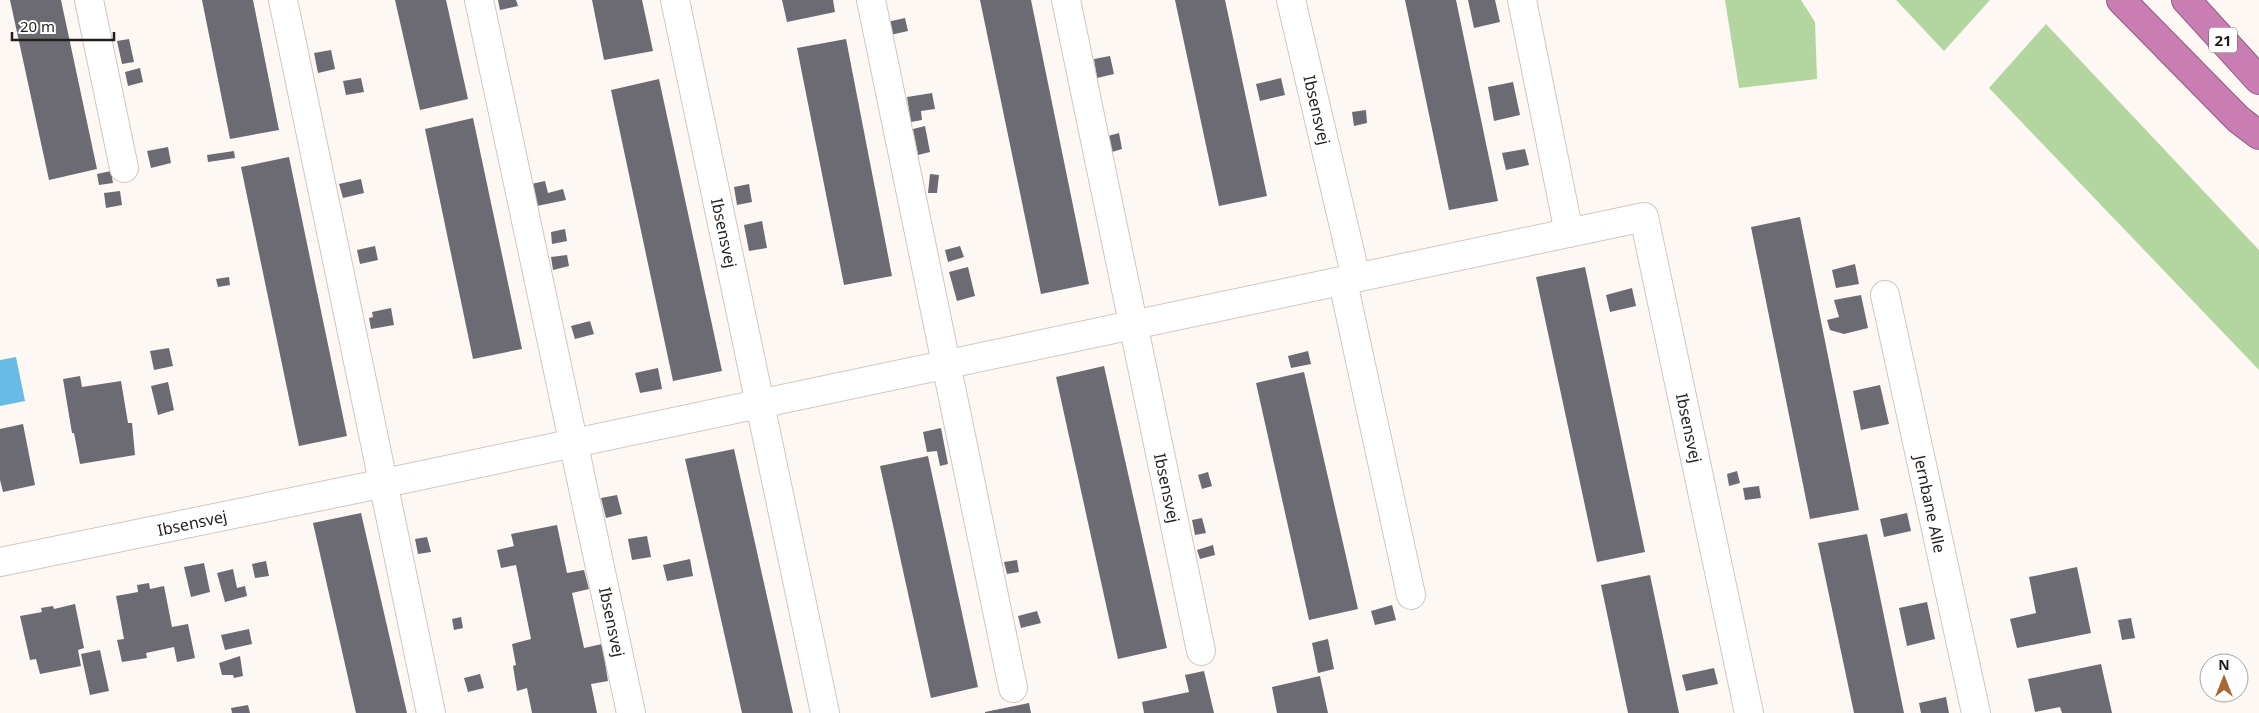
<svg xmlns="http://www.w3.org/2000/svg" width="2259" height="713" viewBox="0 0 2259 713" font-family="'Noto Sans',sans-serif">
	<style>
		.green { fill: #b3d59f }
		.water { fill: #67bbe5 }
		.building { fill: #6c6a72 }
		.lines { fill: none; stroke-linecap: round; stroke-linejoin: round }
		.street-casing { stroke: #d1c7c1; stroke-width: 30 }
		.highway-casing { stroke: #8f5c7e; stroke-width: 30 }
		.street { stroke: #fff; stroke-width: 28 }
		.highway { stroke: #c97db2; stroke-width: 28 }
		.labels { text-anchor: middle; dominant-baseline: central; stroke-width: 4; stroke-linejoin: round; paint-order: stroke }
		.shield { fill: #fff; stroke: #646260; stroke-width: 1 }
		.shield-label { font-size: 15px; font-weight: bold; fill: #221e1c }
		.street-label { font-size: 16px; fill: #221e1c; stroke: #fff }
	</style>
	<rect width="100%" height="100%" fill="#fef8f4"/>
	<!-- green -->
	<g class="green">
		<path d="M1725,0h76l14,22 2,57 -78,9z"/>
		<path d="M1896,0h94l-46,51z"/>
		<path d="M2046,24l213,226v120l-270,-282z"/>
	</g>
	<!-- water -->
	<path class="water" d="M16,357l9,44 -25,5v-46z"/>
	<!-- building -->
	<g class="building">
		<path d="M10,0h51l36,169 -48,11z"/>
		<path d="M202,0h51l26,130 -49,9z"/>
		<path d="M395,0h51l22,99 -48,11z"/>
		<path d="M498,0h18l2,6 -18,4z"/>
		<path d="M592,0h50l11,51 -49,9z"/>
		<path d="M782,0h51l2,12 -48,10z"/>
		<path d="M980,0h51l58,284 -48,10z"/>
		<path d="M1175,0h50l42,196 -48,10z"/>
		<path d="M1405,0h51l42,201 -49,9z"/>
		<path d="M1468,0h27l5,22 -26,6z"/>
		<path d="M905,18l3,13 -18,4 -3,-13z"/>
		<path d="M129,39l5,23 -12,2 -5,-23z"/>
		<path d="M846,39l46,237 -48,9 -47,-237z"/>
		<path d="M331,50l4,19 -17,4 -4,-20z"/>
		<path d="M1110,56l4,18 -17,4 -3,-19z"/>
		<path d="M140,68l3,14 -15,4 -3,-14z"/>
		<path d="M361,78l3,14 -18,3 -3,-14z"/>
		<path d="M1281,78l4,17 -25,6 -4,-17z"/>
		<path d="M659,79l63,292 -49,10 -62,-291z"/>
		<path d="M1513,82l7,33 -26,6 -6,-34z"/>
		<path d="M932,93l3,16 -14,2 1,9 -11,2 -4,-25z"/>
		<path d="M1366,110l1,13 -13,3 -2,-14z"/>
		<path d="M473,118l49,231 -49,10 -48,-230z"/>
		<path d="M925,126l5,26 -12,3 -5,-26z"/>
		<path d="M1119,133l3,16 -10,3 -4,-16z"/>
		<path d="M168,147l3,16 -20,5 -4,-17z"/>
		<path d="M1525,149l4,16 -23,5 -4,-17z"/>
		<path d="M234,151l1,7 -27,4 -1,-7z"/>
		<path d="M289,157l58,279 -48,10 -58,-279z"/>
		<path d="M111,171l2,12 -14,2 -2,-11z"/>
		<path d="M930,174l9,1 -2,18h-9z"/>
		<path d="M361,179l3,14 -21,5 -4,-14z"/>
		<path d="M545,181l3,12 15,-4 3,11 -29,6 -6,-22z"/>
		<path d="M749,184l3,18 -15,3 -3,-18z"/>
		<path d="M120,191l2,14 -16,3 -2,-15z"/>
		<path d="M1800,217l59,293 -49,9 -59,-292z"/>
		<path d="M762,221l5,27 -18,3 -5,-26z"/>
		<path d="M565,229l2,12 -15,3 -1,-12z"/>
		<path d="M375,246l3,14 -18,4 -3,-14z"/>
		<path d="M960,246l4,11 -16,5 -3,-12z"/>
		<path d="M567,255l2,11 -16,4 -2,-13z"/>
		<path d="M1855,264l4,20 -23,4 -4,-18z"/>
		<path d="M968,267l7,29 -18,5 -8,-29z"/>
		<path d="M1585,267l60,285 -48,10 -61,-285z"/>
		<path d="M229,277l1,8 -12,2 -2,-8z"/>
		<path d="M1632,288l4,18 -26,6 -4,-17z"/>
		<path d="M1861,295l7,33 -24,6 -14,-4 -3,-10 12,-3 -5,-17z"/>
		<path d="M391,308l3,17 -23,4 -2,-11 4,-1 -1,-5z"/>
		<path d="M590,321l4,13 -19,5 -4,-13z"/>
		<path d="M169,348l4,18 -19,4 -4,-19z"/>
		<path d="M1308,351l3,13 -20,4 -3,-12z"/>
		<path d="M1104,366l63,282 -49,11 -62,-282z"/>
		<path d="M658,368l4,21 -22,4 -5,-20z"/>
		<path d="M1304,372l54,237 -49,11 -53,-237z"/>
		<path d="M80,376l2,11 39,-6 7,42h4l3,32 -55,9 -6,-31h-2l-9,-54z"/>
		<path d="M168,382l6,28 -16,5 -7,-29z"/>
		<path d="M1880,385l9,39 -28,6 -8,-39z"/>
		<path d="M23,424l12,61 -32,7 -3,-12v-51z"/>
		<path d="M941,428l7,36 -8,2 -3,-15 -10,1 -4,-20z"/>
		<path d="M734,449l59,264h-51l-57,-254z"/>
		<path d="M928,456l50,231 -47,11 -51,-232z"/>
		<path d="M1737,471l3,12 -11,3 -2,-12z"/>
		<path d="M1208,472l4,14 -10,3 -4,-14z"/>
		<path d="M1759,486l2,12 -16,2 -2,-12z"/>
		<path d="M617,495l5,19 -16,4 -5,-20z"/>
		<path d="M361,513l46,200h-51l-43,-190z"/>
		<path d="M1907,513l4,18 -27,6 -4,-18z"/>
		<path d="M1202,518l4,15 -11,2 -3,-15z"/>
		<path d="M557,525l10,48 17,-3 5,19 -17,4 12,55 18,-4 6,37 -17,3 6,29h-65l-5,-25 -10,3 -4,-25 3,-1 -4,-21 19,-5 -15,-74 -15,3 -4,-18 17,-4 -3,-12z"/>
		<path d="M1867,534l37,179h-50l-36,-170z"/>
		<path d="M647,536l4,21 -19,3 -4,-21z"/>
		<path d="M427,537l4,15 -13,2 -3,-15z"/>
		<path d="M1213,545l2,10 -15,4 -3,-9z"/>
		<path d="M690,559l3,17 -26,5 -4,-16z"/>
		<path d="M1017,560l2,12 -12,2 -3,-12z"/>
		<path d="M266,561l3,15 -14,2 -3,-14z"/>
		<path d="M204,563l6,29 -19,5 -7,-30z"/>
		<path d="M2077,567l14,66 -74,15 -7,-29 26,-6 -7,-36z"/>
		<path d="M233,569l4,19 8,-2 2,10 -22,6 -8,-29z"/>
		<path d="M1650,575l29,138h-51l-27,-128z"/>
		<path d="M149,583l1,6 14,-3 8,41 16,-3 7,34 -18,4 -3,-15 -28,6 1,5 -25,4 -5,-22 7,-1 -8,-43 22,-4 -1,-7z"/>
		<path d="M1927,602l8,37 -28,7 -8,-38z"/>
		<path d="M75,604l9,44 -6,2 3,16 -41,8 -4,-15 -6,1 -10,-44 22,-4 -1,-4 12,-2 1,3z"/>
		<path d="M1392,605l4,15 -21,5 -4,-14z"/>
		<path d="M1037,611l4,12 -20,5 -3,-12z"/>
		<path d="M461,617l2,11 -9,2 -2,-11z"/>
		<path d="M2131,618l4,20 -13,2 -4,-20z"/>
		<path d="M249,629l3,15 -27,6 -4,-15z"/>
		<path d="M1328,639l6,30 -16,4 -6,-30z"/>
		<path d="M100,650l9,41 -19,4 -9,-41z"/>
		<path d="M240,656l3,20 -9,2 -1,-3h-11l-3,-12z"/>
		<path d="M2101,664l11,49h-50l-2,-6 -25,5 -7,-33z"/>
		<path d="M1714,668l4,16 -32,7 -4,-16z"/>
		<path d="M1204,671l10,42h-70l-2,-11 47,-10 -4,-17z"/>
		<path d="M480,674l4,14 -16,4 -4,-14z"/>
		<path d="M1320,676l8,37h-51l-5,-26z"/>
		<path d="M1946,697l3,16h-28l-2,-10z"/>
		<path d="M1029,703l2,10h-46v-1z"/>
		<path d="M248,705l2,8h-18l-1,-5z"/>
	</g>
	<g class="lines">
		<defs>
			<g id="street">
				<path d="M89,0l35,168"/>
				<path d="M283,0l148,713"/>
				<path d="M479,0l152,713"/>
				<path d="M675,0l150,713"/>
				<path d="M871,0l142,688"/>
				<path d="M1066,0l135,651"/>
				<path d="M1291,0l65,278"/>
				<path d="M1522,0l47,233"/>
				<path d="M1343,282l68,313"/>
				<path d="M1885,295l91,418"/>
				<path d="M0,562l385,-79 1259,-266 105,496"/>
			</g>
			<g id="highway">
				<path d="M2121,0l117,119 21,16"/>
				<path d="M2186,0l73,80"/>
			</g>
		</defs>
		<!-- street casing -->
		<use href="#street" class="street-casing"/>
		<!-- highway casing -->
		<use href="#highway" class="highway-casing"/>
		<!-- street -->
		<use href="#street" class="street"/>
		<!-- highway -->
		<use href="#highway" class="highway"/>
	</g>
	<g class="labels">
		<!-- shield labels -->
		<rect class="shield" x="2209" y="27.5" width="28" height="25" rx="4"/>
		<g class="shield-label">
			<text x="2223" y="40">21</text>
		</g>
		<!-- street labels -->
		<g class="street-label">
			<text transform="translate(1317 110) rotate(77)">Ibsensvej</text>
			<text transform="translate(724 233) rotate(78)">Ibsensvej</text>
			<text transform="translate(1689 428) rotate(78)">Ibsensvej</text>
			<text transform="translate(1167 488) rotate(78)">Ibsensvej</text>
			<text transform="translate(1930 504) rotate(78)">Jernbane Alle</text>
			<text transform="translate(192 523) rotate(-12)">Ibsensvej</text>
			<text transform="translate(612 622) rotate(78)">Ibsensvej</text>
		</g>
	</g>
	<!-- north arrow -->
	<g transform="translate(2224 678)"><circle r="24" fill="#ffffff" stroke="#a7a5a4"/>
	<path d="M0-4L9 19L0 12L-9 19Z" fill="#a96832"/>
	<text y="-8" font-size="14" font-weight="bold" text-anchor="middle" fill="#221e1c">N</text>
	</g>
	<!-- scale -->
	<path d="M12 32v8h102v-8" fill="none" stroke="#221e1c" stroke-width="2.5"/>
	<text x="20" y="32" font-size="15" fill="#221e1c" stroke="#ffffff" stroke-width="4" paint-order="stroke">20 m</text>
</svg>
